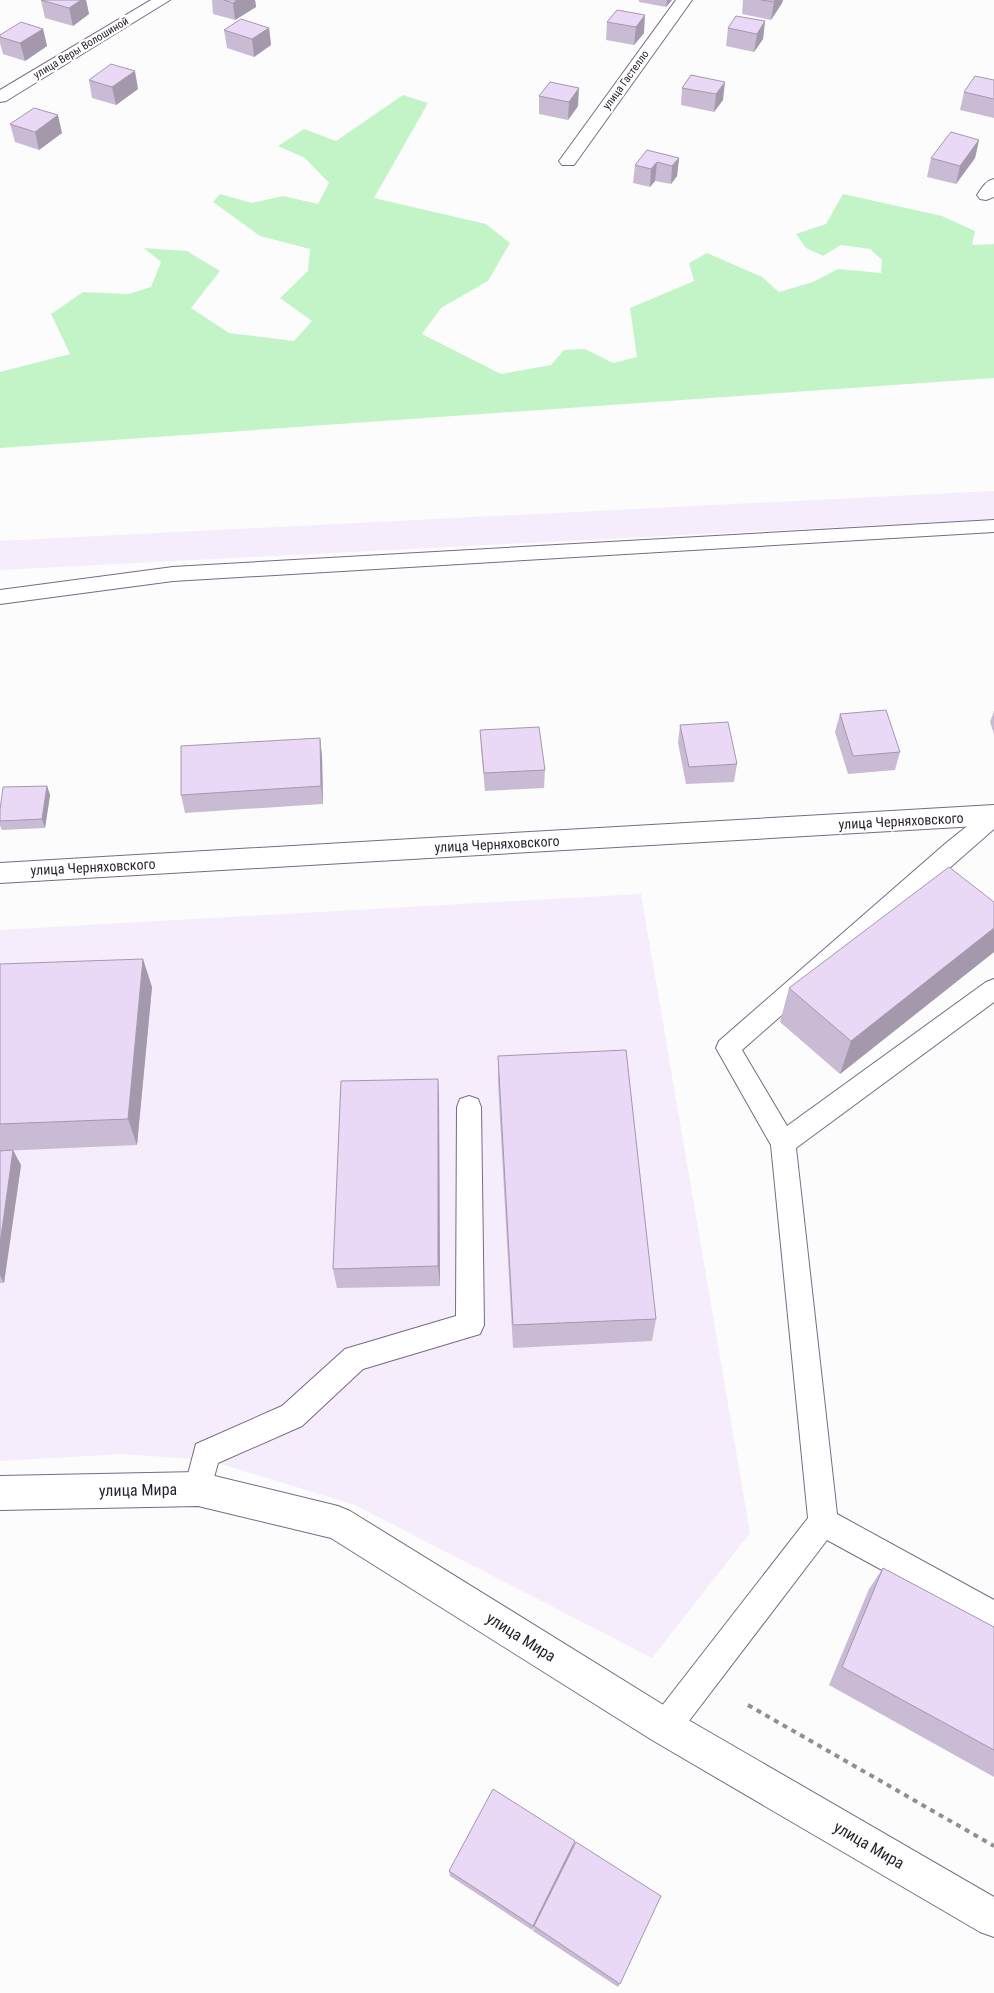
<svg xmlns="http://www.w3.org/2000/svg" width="994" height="1993" viewBox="0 0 994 1993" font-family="'Roboto Condensed',sans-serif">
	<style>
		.built { fill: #f5ecfc }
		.green { fill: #c3f4c7 }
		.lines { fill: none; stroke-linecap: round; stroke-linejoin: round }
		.service-casing { stroke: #7a6986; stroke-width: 2 }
		.minor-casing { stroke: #7a6986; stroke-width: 2 }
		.path { stroke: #928e94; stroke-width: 4; stroke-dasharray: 5 5; stroke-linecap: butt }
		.service { fill: #fff; fill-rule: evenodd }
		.minor { fill: #fff; fill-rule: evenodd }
		.wall { fill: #c9bbd4 }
		.shaded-wall { fill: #a498ac }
		.building { fill: #ead9f6; stroke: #a498ac }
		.labels { text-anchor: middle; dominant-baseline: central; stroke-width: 4.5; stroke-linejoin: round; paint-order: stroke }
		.far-street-label { font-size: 11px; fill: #261f2b; stroke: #fff }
		.street-label { font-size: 14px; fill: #261f2b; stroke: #fff }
		.near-street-label { font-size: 16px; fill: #261f2b; stroke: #fff }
	</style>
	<rect width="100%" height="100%" fill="#fcfcfc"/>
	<!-- built -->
	<g class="built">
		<path d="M994,491v28l-994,51v-29z"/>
		<path d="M641,894l109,639 -98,125 -297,-153 -147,-45 -85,-6 -123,7v-531z"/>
	</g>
	<!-- green -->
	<path class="green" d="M403,95l25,8 -54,95 112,26 24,19 -22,38 -47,27 -19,26 79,40 50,-9 13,-15 21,-1 28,14 24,-6 -7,-49 64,-27 -5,-18 18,-10 55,24 17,15 34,-10 25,-13 43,4 1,-13 -12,-11 -29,-4 -18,11 -17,-8 -10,-14 30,-10 17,-30 99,22 33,15 -3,14 22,-1v134l-994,70v-76l70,-18 -19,-40 32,-22 45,2 23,-7 10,-25 -17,-14 43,3 33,20 -29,37 38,25 65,8 18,-20 -32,-23 28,-27 2,-22 -50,-13 -47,-34 7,-8 32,9 31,-7 35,8 11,-21 -24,-25 -27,-12 26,-17 32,12z"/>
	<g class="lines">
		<defs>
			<g id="service">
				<path d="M994,520v12l-821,49 -173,23v-14l173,-23z"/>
				<path d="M994,809v20l-252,221 45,76 199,-144 8,-3v23l-198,146 41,366 157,86v31l-167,-91 -151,198 -11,5 -11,-5 -5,-11 5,-11 154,-198 -37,-373 -55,-97 3,-7 227,-198 40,-32z"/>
				<path d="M469,1096l9,3 3,8 3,218 -4,9 -117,35 -61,57 -84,37 -10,36 -10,4 -10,-4 -4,-10 12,-45 86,-38 63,-57 111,-33 1,-209 3,-8z"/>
			</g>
			<g id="minor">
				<path d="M151,0h19l-164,101 -6,1v-12z"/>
				<path d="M676,0h16l-118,165h-12l-3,-4 3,-4z"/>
				<path d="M994,179v18l-8,3 -6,-1 -3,-4c5,-7 8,-14 17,-16z"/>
				<path d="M994,805v20l-994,58v-20z"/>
				<path d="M198,1472l140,34 12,5 328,203 316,183v40l-14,-5 -328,-192 -321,-202 -133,-32 -198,4v-34z"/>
			</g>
		</defs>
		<!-- service casing -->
		<use href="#service" class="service-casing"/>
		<!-- minor casing -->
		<use href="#minor" class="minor-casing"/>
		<!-- path -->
		<path class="path" d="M748,1705l246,141"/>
		<!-- service -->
		<use href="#service" class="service"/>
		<!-- minor -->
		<use href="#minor" class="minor"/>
	</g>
	<!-- wall -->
	<g class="wall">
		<path d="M41,0h45l3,14 -16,12 -28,-8z"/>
		<path d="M212,0h43l1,7 -21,13 -22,-6z"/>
		<path d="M639,0h33l-6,7 -27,-5z"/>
		<path d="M743,0h40l-1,3 -11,17 -29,-6z"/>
		<path d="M617,10l27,23 -10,12 -28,-5 1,-18z"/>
		<path d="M765,21l-2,18 -9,13 -28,-6 2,-18z"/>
		<path d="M269,28l2,17 -17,12 -27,-9 -3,-18z"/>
		<path d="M43,29l4,17 -22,15 -22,-7 -3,-11v-8z"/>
		<path d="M691,75l32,25 -9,12 -33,-7 1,-17z"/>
		<path d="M89,80l49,9 -22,16 -24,-7z"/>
		<path d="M994,80v38l-34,-8 4,-18z"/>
		<path d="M550,82l28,24 -10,14 -29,-6v-18z"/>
		<path d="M10,124l52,9 -23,17 -24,-8z"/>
		<path d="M979,140l-4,18 -19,26 -29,-7 4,-19z"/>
		<path d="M679,158l-2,18 -6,8 -16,-3 -5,6 -17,-4 2,-18z"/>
		<path d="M994,711v23l-4,-12z"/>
		<path d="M840,714l60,38 -5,18 -47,4 -13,-42z"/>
		<path d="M680,725l57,39 -3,18 -48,2 -8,-41z"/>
		<path d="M480,730l65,40 -1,18 -59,3 -4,-43z"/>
		<path d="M320,738l2,18 1,48 -138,9 -4,-18z"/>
		<path d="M47,786l3,9 -5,33 -43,2 -2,-4v-16z"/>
		<path d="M994,902v50l-154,122 -60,-52 9,-34z"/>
		<path d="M0,964l152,23 -15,158 -137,6z"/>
		<path d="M498,1056l158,263 -4,22 -139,7 -15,-265z"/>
		<path d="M438,1079l1,22 1,185 -103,2 -4,-19z"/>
		<path d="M0,1151l21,14 -17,118h-4z"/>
		<path d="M883,1568l111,59v150l-165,-92 40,-96z"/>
		<path d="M575,1841l-2,6 -41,83 -82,-54 -1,-5z"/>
		<path d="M534,1926l86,58 -2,3 -85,-56z"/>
	</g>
	<!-- shaded-wall -->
	<g class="shaded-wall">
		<path d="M81,0h5l3,14 -16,12 -4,-18z"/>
		<path d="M237,0h18l1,7 -21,13 -2,-17z"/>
		<path d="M667,0h5l-6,7z"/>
		<path d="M775,0h8l-1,3 -11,17 3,-18z"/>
		<path d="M645,15l-1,18 -10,12 2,-18z"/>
		<path d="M765,21l-2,18 -9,13 3,-18z"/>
		<path d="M269,28l2,17 -17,12 -2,-18z"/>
		<path d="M43,29l4,17 -22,15 -5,-18z"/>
		<path d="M135,71l3,18 -22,16 -4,-18z"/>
		<path d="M725,82l-2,18 -9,12 2,-18z"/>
		<path d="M579,88l-1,18 -10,14 1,-18z"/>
		<path d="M58,115l4,18 -23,17 -4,-18z"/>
		<path d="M979,140l-4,18 -19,26 4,-18z"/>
		<path d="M679,158l-2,18 -6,8 1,-18z"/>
		<path d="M657,162l-2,19 -5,6 1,-18z"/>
		<path d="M320,738l2,18 1,48 -2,-18z"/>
		<path d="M47,786l3,9 -5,33 -3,-9z"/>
		<path d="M994,928v24l-154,122 11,-33z"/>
		<path d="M143,959l9,28 -15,158 -9,-26z"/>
		<path d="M438,1079l1,22 1,185 -2,-20z"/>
		<path d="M13,1150l8,15 -17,118 -4,-8v-31z"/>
		<path d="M575,1841l-2,6 -41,83 1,-4z"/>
	</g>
	<!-- building -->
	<g class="building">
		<path d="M41,0h40l-12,8z"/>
		<path d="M224,0h13l-4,3z"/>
		<path d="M761,0h14l-1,2z"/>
		<path d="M617,10l28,5 -9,12 -29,-5z"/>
		<path d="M736,16l29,5 -8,13 -29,-6z"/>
		<path d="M241,19l28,9 -17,11 -28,-9z"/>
		<path d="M21,22l22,7 -23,14 -20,-6v-2z"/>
		<path d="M111,64l24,7 -23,16 -23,-7z"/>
		<path d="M691,75l34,7 -9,12 -34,-6z"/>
		<path d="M975,76l19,4v19l-30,-7z"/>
		<path d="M550,82l29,6 -10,14 -30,-6z"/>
		<path d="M34,108l24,7 -23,17 -25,-8z"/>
		<path d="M951,132l28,8 -19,26 -29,-8z"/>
		<path d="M647,150l32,8 -7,8 -15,-4 -6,7 -16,-4z"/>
		<path d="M886,710l14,42 -47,4 -13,-42z"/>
		<path d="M728,722l9,42 -48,3 -9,-42z"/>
		<path d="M539,727l6,43 -61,3 -4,-43z"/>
		<path d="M320,738l1,48 -140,9v-49z"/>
		<path d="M47,786l-5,33 -42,2v-11l3,-23z"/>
		<path d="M949,867l45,35v26l-143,113 -62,-53z"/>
		<path d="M143,959l-15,160 -128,5v-160z"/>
		<path d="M626,1050l30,269 -143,6 -15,-269z"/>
		<path d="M438,1079v187l-105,3 8,-188z"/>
		<path d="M13,1150l-13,94v-93z"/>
		<path d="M883,1568l111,59v123l-152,-83z"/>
		<path d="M493,1789l82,52 -42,85 -84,-55z"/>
		<path d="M576,1842l85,54 -41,88 -86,-58z"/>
	</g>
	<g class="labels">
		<!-- far-street labels -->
		<g class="far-street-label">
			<text transform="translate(81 48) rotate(-31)">улица Веры Волошиной</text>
			<text transform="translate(626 80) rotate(-54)">улица Гастелло</text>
		</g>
		<!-- street labels -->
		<g class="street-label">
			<text transform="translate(901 821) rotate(-3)">улица Черняховского</text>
			<text transform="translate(497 844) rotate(-3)">улица Черняховского</text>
			<text transform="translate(93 867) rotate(-3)">улица Черняховского</text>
		</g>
		<!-- near-street labels -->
		<g class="near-street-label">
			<text transform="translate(138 1490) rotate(-1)">улица Мира</text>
			<text transform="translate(521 1637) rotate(32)">улица Мира</text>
			<text transform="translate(869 1845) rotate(30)">улица Мира</text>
		</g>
	</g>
</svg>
